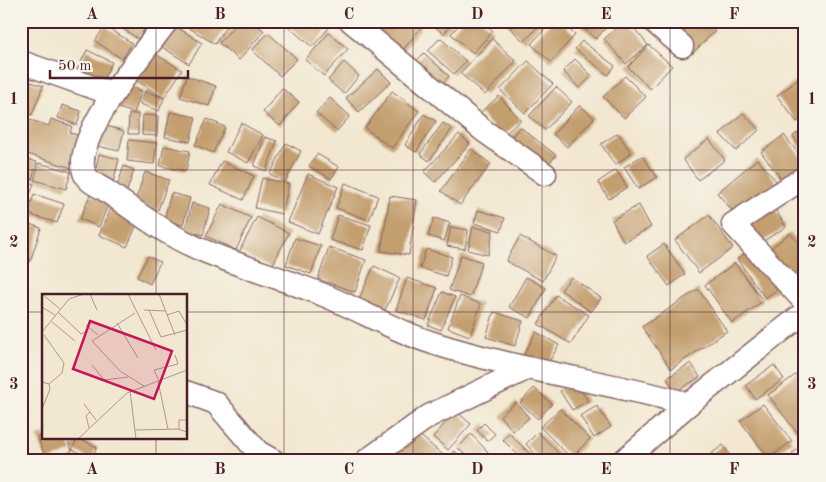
<svg xmlns="http://www.w3.org/2000/svg" width="826" height="482" viewBox="0 0 826 482" font-family="'Old Standard TT',serif">
	<style>
		.building { fill: #c39e6e }
		.lines { fill: none; stroke-linecap: round; stroke-linejoin: round }
		.minor-casing { stroke: #856565; stroke-width: 25 }
		.minor { stroke: #fff; stroke-width: 22 }
		.grid { fill: none; stroke: #4a1f2b; stroke-width: 1; stroke-opacity: 0.55 }
		.inset-road { fill: none; stroke: #af978e; stroke-width: 1 }
		.view { fill: #c2185b; fill-opacity: 0.15; stroke: #c2185b; stroke-width: 2.5 }
		.inset-edge { fill: none; stroke: #4a1f2b; stroke-width: 2.5 }
		.neatline { fill: none; stroke: #4a1f2b; stroke-width: 2 }
		.grid-label { font-size: 16px; text-anchor: middle; font-weight: bold; fill: #4a1f2b }
	</style>
	<rect width="100%" height="100%" fill="#f7f3e8"/>
	<filter id="ink" filterUnits="userSpaceOnUse"><feTurbulence type="fractalNoise" baseFrequency=".02" numOctaves="2"/><feDisplacementMap in="SourceGraphic" scale="10" xChannelSelector="R" yChannelSelector="G"/><feConvolveMatrix kernelMatrix="1 2 1 2 8 2 1 2 1" color-interpolation-filters="sRGB"/></filter>
	<filter id="wash" filterUnits="userSpaceOnUse"><feTurbulence type="fractalNoise" baseFrequency=".0096" numOctaves="4" result="noise"/><feDisplacementMap in="SourceGraphic" scale="20" xChannelSelector="R" yChannelSelector="G"/><feGaussianBlur stdDeviation="1.12" result="paint"/><feColorMatrix in="noise" values="0 0 0 0 0 0 0 0 0 0 0 0 0 0 0 0 0 1.4 0 .05"/><feComposite in="paint" operator="in"/></filter>
	<g filter="url(#wash)">
		<rect width="100%" height="100%" fill="#f2e7d0"/>
		<g id="blocks">
			<!-- building -->
			<g class="building">
				<path d="M111,21h39l-12,18z"/>
				<path d="M178,21h42l7,4 -12,19z"/>
				<path d="M239,21h14l11,10 -25,29 -20,-17z"/>
				<path d="M286,21h49l-23,26 -28,-24z"/>
				<path d="M357,21h56l8,7 -23,28z"/>
				<path d="M427,21h26l-9,13z"/>
				<path d="M462,21h20l11,10 -20,22 -22,-19z"/>
				<path d="M504,21h39l-19,21z"/>
				<path d="M552,21h8l15,14 -24,27 -20,-18z"/>
				<path d="M587,21h25l-16,18 -14,-12z"/>
				<path d="M625,21h3l20,24 -22,19 -22,-25z"/>
				<path d="M659,21h46l10,10 -23,23z"/>
				<path d="M172,24l30,19 -13,21 -30,-19z"/>
				<path d="M105,26l27,17 -10,16 -27,-18z"/>
				<path d="M268,33l29,26 -17,17 -28,-26z"/>
				<path d="M329,33l19,16 -24,27 -19,-16z"/>
				<path d="M440,38l26,23 -12,13 -26,-23z"/>
				<path d="M492,39l24,22 -31,34 -25,-22z"/>
				<path d="M582,41l33,25 -7,9 -33,-26z"/>
				<path d="M649,45l23,21 -22,23 -22,-22z"/>
				<path d="M87,50l25,12 -9,18 -25,-12z"/>
				<path d="M154,53l28,17 -18,28 -27,-17z"/>
				<path d="M424,53l25,23 -13,14 -25,-23z"/>
				<path d="M575,59l17,17 -13,12 -16,-17z"/>
				<path d="M528,61l25,23 -28,29 -25,-23z"/>
				<path d="M344,62l15,14 -15,18 -16,-14z"/>
				<path d="M378,69l13,13 -32,30 -13,-14z"/>
				<path d="M805,74v42l-8,6 -20,-26z"/>
				<path d="M187,76l29,10 -7,20 -29,-9z"/>
				<path d="M625,76l21,21 -22,21 -21,-21z"/>
				<path d="M22,79l21,7 -11,29 -11,-4z"/>
				<path d="M123,84l19,7 -8,22 -19,-6z"/>
				<path d="M556,87l16,15 -27,28 -16,-14z"/>
				<path d="M282,88l17,14 -19,24 -17,-14z"/>
				<path d="M145,91l19,7 -5,13 -19,-7z"/>
				<path d="M392,91l27,20 -27,37 -27,-20z"/>
				<path d="M499,96l22,24 -19,17 -22,-24z"/>
				<path d="M330,98l20,18 -13,15 -21,-18z"/>
				<path d="M62,105l19,6 -4,14 -19,-7z"/>
				<path d="M580,105l14,13 -27,29 -14,-13z"/>
				<path d="M170,112l26,5 -6,25 -25,-5z"/>
				<path d="M743,113l16,17 -23,21 -16,-17z"/>
				<path d="M129,114h9v20h-10z"/>
				<path d="M424,114l12,7 -20,31 -11,-7z"/>
				<path d="M143,115l15,1 -1,20 -15,-1z"/>
				<path d="M21,117l28,9 2,-7 21,7 -2,7 15,4 -10,32 -54,-17z"/>
				<path d="M207,119l18,8 -12,26 -18,-8z"/>
				<path d="M241,123l22,12 -15,28 -22,-11z"/>
				<path d="M443,123l9,6 -23,32 -9,-7z"/>
				<path d="M103,125l21,6 -5,20 -22,-5z"/>
				<path d="M520,127l36,28 -12,15 -36,-29z"/>
				<path d="M805,128v26l-12,-18z"/>
				<path d="M618,133l13,20 -16,12 -14,-21z"/>
				<path d="M459,134l11,10 -35,38 -11,-10z"/>
				<path d="M784,135l21,27 -23,18 -21,-28z"/>
				<path d="M265,137l12,4 -11,30 -12,-5z"/>
				<path d="M709,139l16,21 -27,20 -15,-21z"/>
				<path d="M129,140l28,3 -3,21 -27,-3z"/>
				<path d="M286,143l15,8 -16,31 -15,-8z"/>
				<path d="M164,146l26,5 -4,20 -26,-5z"/>
				<path d="M471,149l20,15 -31,41 -19,-14z"/>
				<path d="M99,154l20,5 -6,24 -19,-4z"/>
				<path d="M317,154l22,13 -8,12 -22,-13z"/>
				<path d="M642,156l15,21 -19,12 -14,-22z"/>
				<path d="M21,157l16,5 -5,18 -11,-3z"/>
				<path d="M757,159l20,23 -40,34 -20,-23z"/>
				<path d="M222,161l32,15 -11,24 -33,-15z"/>
				<path d="M39,163l32,9 -5,17 -32,-9z"/>
				<path d="M124,166l10,4 -8,24 -10,-4z"/>
				<path d="M616,170l11,17 -18,12 -11,-17z"/>
				<path d="M145,172l24,8 -11,30 -23,-8z"/>
				<path d="M308,174l30,13 -20,47 -30,-12z"/>
				<path d="M262,178l27,6 -7,30 -27,-6z"/>
				<path d="M23,180l11,4 -10,28 -3,-1z"/>
				<path d="M345,183l33,13 -9,24 -33,-12z"/>
				<path d="M171,193l19,5 -7,27 -19,-5z"/>
				<path d="M34,194l30,10 -7,19 -29,-9z"/>
				<path d="M90,195l19,7 -10,25 -19,-8z"/>
				<path d="M390,196l27,4 -8,55 -28,-4z"/>
				<path d="M192,203l18,5 -7,27 -18,-5z"/>
				<path d="M222,204l29,14 -15,32 -30,-14z"/>
				<path d="M639,205l12,22 -27,15 -12,-22z"/>
				<path d="M112,206l28,11 -13,30 -28,-12z"/>
				<path d="M775,209l11,18 -29,18 -11,-17z"/>
				<path d="M478,210l27,8 -4,13 -27,-8z"/>
				<path d="M338,215l33,10 -8,25 -33,-10z"/>
				<path d="M709,215l24,33 -34,25 -24,-33z"/>
				<path d="M257,217l32,16 -18,35 -32,-16z"/>
				<path d="M434,218l16,5 -6,18 -16,-5z"/>
				<path d="M21,221l20,7 -11,34 -9,-3z"/>
				<path d="M451,227l17,3 -3,19 -18,-3z"/>
				<path d="M473,227l20,4 -5,24 -20,-5z"/>
				<path d="M790,233l15,17v15l-16,13 -23,-26z"/>
				<path d="M520,236l36,20 -13,25 -37,-20z"/>
				<path d="M295,238l26,8 -10,28 -25,-9z"/>
				<path d="M664,244l21,30 -16,12 -22,-30z"/>
				<path d="M329,247l37,13 -11,32 -37,-13z"/>
				<path d="M426,249l26,8 -6,19 -26,-8z"/>
				<path d="M750,250l28,39 -13,9 -28,-39z"/>
				<path d="M461,255l21,7 -12,35 -21,-7z"/>
				<path d="M148,256l12,6 -10,22 -13,-7z"/>
				<path d="M735,263l28,38 -31,22 -27,-38z"/>
				<path d="M374,266l26,12 -15,32 -26,-11z"/>
				<path d="M526,277l20,11 -16,30 -21,-11z"/>
				<path d="M571,277l30,21 -10,14 -30,-22z"/>
				<path d="M407,278l30,10 -11,32 -30,-10z"/>
				<path d="M698,289l29,42 -56,38 -29,-42z"/>
				<path d="M442,292l13,5 -14,33 -13,-5z"/>
				<path d="M556,295l33,20 -18,29 -33,-20z"/>
				<path d="M460,296l21,8 -11,32 -22,-8z"/>
				<path d="M494,312l29,9 -8,25 -29,-9z"/>
				<path d="M536,332l23,13 -13,22 -22,-13z"/>
				<path d="M691,363l9,14 -25,15 -8,-14z"/>
				<path d="M774,365l10,14 -29,20 -9,-14z"/>
				<path d="M798,373l7,10v54l-3,2 -34,-44z"/>
				<path d="M575,382l13,19 -16,9 -12,-19z"/>
				<path d="M534,388l18,16 -14,15 -18,-16z"/>
				<path d="M516,402l13,16 -16,13 -13,-15z"/>
				<path d="M763,404l29,37 -23,17 -29,-37z"/>
				<path d="M597,406l14,21 -17,11 -14,-22z"/>
				<path d="M560,409l30,30 -19,19 -31,-31z"/>
				<path d="M456,411l15,13 -23,26 -15,-13z"/>
				<path d="M484,423l11,11 -8,7 -10,-11z"/>
				<path d="M416,432l27,23 -5,6h-36l-7,-6z"/>
				<path d="M538,432l28,29h-24l-16,-17z"/>
				<path d="M509,433l28,28h-13l-21,-21z"/>
				<path d="M44,434v4h23l5,13 -25,10 -10,-25z"/>
				<path d="M471,434l17,18 -9,9h-8l-13,-13z"/>
				<path d="M78,438l19,9 -6,12 -19,-10z"/>
				<path d="M723,445l11,16h-32z"/>
				<path d="M805,445v16h-8l-5,-8z"/>
				<path d="M455,451l10,10h-19z"/>
			</g>
		</g>
	</g>
	<g filter="url(#ink)">
		<use href="#blocks" fill-opacity="0" stroke="#856565" stroke-width="1"/>
		<g class="lines">
			<defs>
				<g id="minor">
					<path d="M167,21c-22,30 -94,114 -83,151 3,10 13,13 21,18 30,21 59,43 92,58 42,18 87,31 129,48 36,15 71,36 107,47 84,27 171,38 256,61"/>
					<path d="M351,21l133,110 61,43"/>
					<path d="M653,21l29,25"/>
					<path d="M21,62l91,32"/>
					<path d="M805,177l-72,47 72,78"/>
					<path d="M186,392l30,11 42,49 16,9"/>
					<path d="M366,461l63,-45 97,-47"/>
					<path d="M623,461l66,-57 116,-92"/>
				</g>
			</defs>
			<!-- minor casing -->
			<use href="#minor" class="minor-casing"/>
			<!-- minor -->
			<use href="#minor" class="minor"/>
		</g>
	</g>
	<!-- grid -->
	<path class="grid" d="M156,21v275M284,21v440M413,21v440M542,21v440M670,21v440M21,170h784M21,312h23M186,312h619M156,438v23"/>
	<!-- overview -->
	<g transform="translate(42 294)">
		<rect width="145" height="145" fill="#f2e7d0"/>
		<path class="inset-road" d="M0,0l18,15M48,0l7,16M86,0l28,56M117,0l16,41M0,13l13,8M102,16l21,1M107,16l12,27 26,-7M16,18l23,22 4,-2M93,19l-43,28 28,30 24,15M125,21l12,-4 8,14M10,28l23,19M75,29l21,35M44,31l12,10M0,38l27,-33 15,-5M2,41l20,28 -2,10 -13,11M50,71l12,15 24,-3M116,87l10,48M117,87l-5,-11 24,-6 -3,-9M0,88l7,2 1,5 -8,20M88,97l6,48M42,110l12,16M47,134l-3,-12 4,-4M137,135v-9h8M93,136l43,-1 9,3M36,145l49,-46 60,-23"/>
		<path class="view" d="M48,27l82,30 -18,48 -81,-30z"/>
		<rect width="145" height="145" class="inset-edge"/>
	</g>
	<!-- margin -->
	<rect width="826" height="482" fill="none" stroke="#f7f3e8" stroke-width="55"/>
	<!-- scale -->
	<path d="M50 70v8h138v-8" fill="none" stroke="#4a1f2b" stroke-width="2.5"/>
	<text x="58" y="70" font-size="15" fill="#4a1f2b" stroke="#f7f3e8" stroke-width="4" paint-order="stroke">50 m</text>
	<rect x="28" y="28" width="770" height="426" class="neatline"/>
	<g class="grid-label">
		<text x="92" y="19">A</text>
		<text x="220" y="19">B</text>
		<text x="349" y="19">C</text>
		<text x="477" y="19">D</text>
		<text x="606" y="19">E</text>
		<text x="734" y="19">F</text>
		<text x="14" y="104">1</text>
		<text x="812" y="104">1</text>
		<text x="14" y="247">2</text>
		<text x="812" y="247">2</text>
		<text x="14" y="389">3</text>
		<text x="812" y="389">3</text>
		<text x="92" y="474">A</text>
		<text x="220" y="474">B</text>
		<text x="349" y="474">C</text>
		<text x="477" y="474">D</text>
		<text x="606" y="474">E</text>
		<text x="734" y="474">F</text>
	</g>
</svg>
